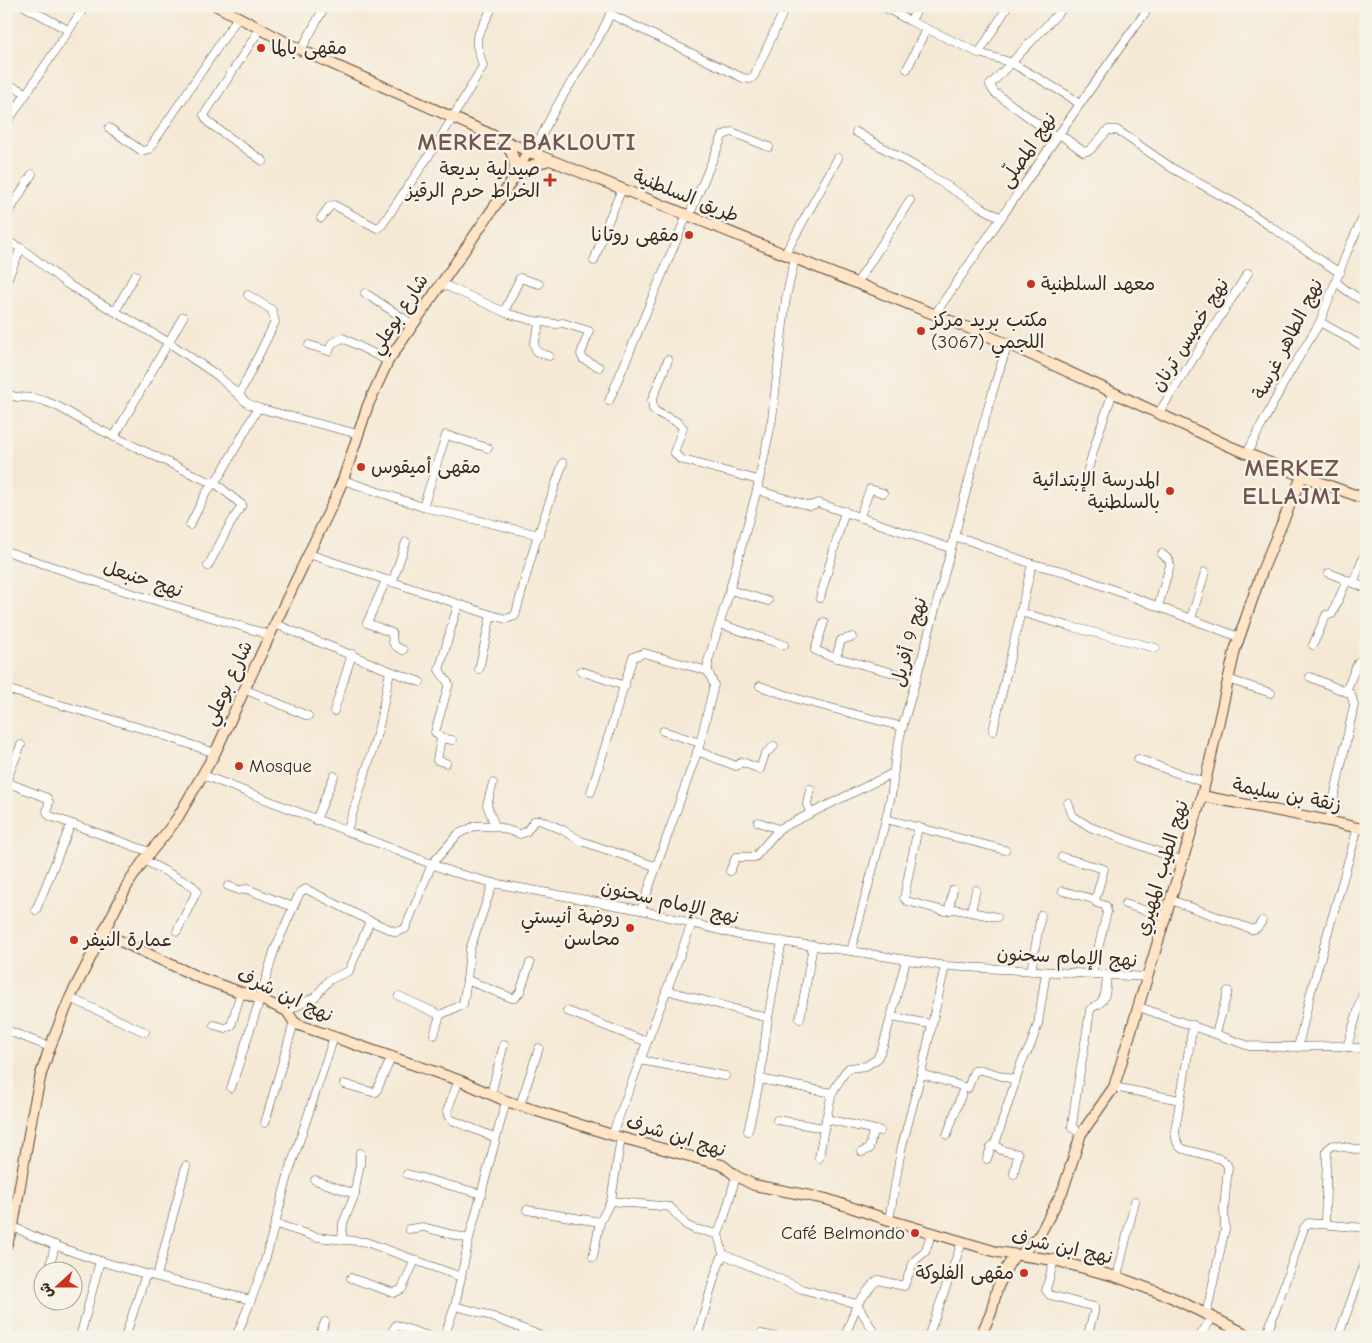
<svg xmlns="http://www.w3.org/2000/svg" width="1372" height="1343" viewBox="0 0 1372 1343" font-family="'Comic Neue','Playpen Sans Arabic',sans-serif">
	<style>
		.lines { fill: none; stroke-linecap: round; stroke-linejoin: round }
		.street-casing { stroke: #574739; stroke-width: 9 }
		.secondary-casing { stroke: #574739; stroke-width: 12 }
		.street { stroke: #fff; stroke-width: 8 }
		.secondary { stroke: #ffe4c6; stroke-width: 10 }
		.poi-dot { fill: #c8321e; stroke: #f7f3e8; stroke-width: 2 }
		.labels { text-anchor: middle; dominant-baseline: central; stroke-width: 5; stroke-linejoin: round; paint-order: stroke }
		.poi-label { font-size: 19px; fill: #3b2a1e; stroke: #f7f3e8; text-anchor: start }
		.street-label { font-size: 19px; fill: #3b2a1e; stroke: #f7f3e8 }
		.district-label { font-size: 24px; font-weight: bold; letter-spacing: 1px; fill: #74554d; stroke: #f7f3e8 }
	</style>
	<rect width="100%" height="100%" fill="#f7f3e8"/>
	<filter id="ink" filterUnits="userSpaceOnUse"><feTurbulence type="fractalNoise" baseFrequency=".02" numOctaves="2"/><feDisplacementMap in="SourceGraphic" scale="10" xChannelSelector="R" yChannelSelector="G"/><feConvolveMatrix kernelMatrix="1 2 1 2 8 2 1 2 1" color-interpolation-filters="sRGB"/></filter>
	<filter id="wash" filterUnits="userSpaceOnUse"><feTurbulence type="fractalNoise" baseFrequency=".0096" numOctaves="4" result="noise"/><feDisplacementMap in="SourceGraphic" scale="20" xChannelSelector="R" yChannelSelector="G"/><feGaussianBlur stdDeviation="1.12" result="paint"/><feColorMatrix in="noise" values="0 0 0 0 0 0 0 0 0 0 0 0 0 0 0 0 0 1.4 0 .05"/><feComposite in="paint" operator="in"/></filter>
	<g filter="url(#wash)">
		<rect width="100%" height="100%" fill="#f5e9d5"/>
	</g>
	<g filter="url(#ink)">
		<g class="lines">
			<defs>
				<g id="street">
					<path d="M24,6l44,24"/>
					<path d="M882,6l28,15 69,32 31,9 59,34 10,8"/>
					<path d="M610,14l133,64 7,1 4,-3 32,-70"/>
					<path d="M910,21l10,-15"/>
					<path d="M260,29l-56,86 5,8 54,38"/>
					<path d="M301,50l24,-44"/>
					<path d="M979,53l29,-47"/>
					<path d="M907,69l19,-40"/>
					<path d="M6,84l21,9"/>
					<path d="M6,124l79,-118"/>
					<path d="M109,128l33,23 7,-2 89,-132"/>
					<path d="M856,132l67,39 56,35 22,12"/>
					<path d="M1058,133l26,19 6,-2 18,-20h9l55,38 68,38 100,67"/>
					<path d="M1056,137l-62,-45 -4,-7 75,-79"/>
					<path d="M533,154c12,-27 25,-52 41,-76 15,-25 29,-43 39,-72"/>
					<path d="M689,216l34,-81 9,-3 37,15"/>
					<path d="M6,217l26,-43"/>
					<path d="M321,218l9,-12 4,-1 43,23 5,-3 58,-86 43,-73 -6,-20v-9l16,-31"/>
					<path d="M6,241l15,7 46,36 101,58 50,34 29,27 11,5 100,26"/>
					<path d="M785,254l53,-96"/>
					<path d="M594,261l13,-37 15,-35"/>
					<path d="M6,282l15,-34"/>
					<path d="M1336,282l10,8 17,11 3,-1"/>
					<path d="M440,283l69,31 26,7 21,3 7,-1 26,8 -8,23 2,5 16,8"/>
					<path d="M857,283l53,-83"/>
					<path d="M365,293l47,31"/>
					<path d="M115,312l20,-37"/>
					<path d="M504,312l16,-34 19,6"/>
					<path d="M935,314c71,-103 141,-207 215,-308"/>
					<path d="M540,322l-6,22 3,8 12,4"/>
					<path d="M1320,322l46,26"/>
					<path d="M309,345l20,6 3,-8 11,-5 45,23"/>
					<path d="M668,360l-16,40 1,9c9,9 24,9 30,19l-9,24 6,7 78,21"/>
					<path d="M6,394l11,3 16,1 12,3 14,6 33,19 113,54 10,3 27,22 -14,23 -20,38"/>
					<path d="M239,395l36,-73 -3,-12 -24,-15"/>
					<path d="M609,401l78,-186"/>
					<path d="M1158,414l90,-141"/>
					<path d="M114,437l69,-120"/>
					<path d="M1247,453l39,-74 34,-57 27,-70 19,-41"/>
					<path d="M343,480l80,27 116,28"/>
					<path d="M1084,483l14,-48 15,-43"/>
					<path d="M757,490l53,16 8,-3 132,45"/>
					<path d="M423,507l23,-72 42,13"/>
					<path d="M860,516l10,-27 13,4"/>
					<path d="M190,525l16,-32 16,-21 36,-64"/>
					<path d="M954,537l14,3 64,24 34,8 173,65"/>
					<path d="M6,551l115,39 149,45"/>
					<path d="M309,554l182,61 15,4 9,-3 20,-72 28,-81"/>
					<path d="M1329,573l37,15"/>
					<path d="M386,580l-19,43 25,10c0,10 1,13 11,17"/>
					<path d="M392,583l14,-41"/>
					<path d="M1353,583l13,-32"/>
					<path d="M730,590l38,11"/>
					<path d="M820,598l25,-87"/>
					<path d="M1158,607l12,-42 -1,-5 -7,-6"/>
					<path d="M1020,612l48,14 88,22"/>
					<path d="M1191,619l14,-47"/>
					<path d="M824,622l-9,28 12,5 89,24"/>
					<path d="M275,624l115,47 -10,51 -8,30 -25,79"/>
					<path d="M720,624l64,21"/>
					<path d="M1313,645l13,-30 6,-1 15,-34"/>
					<path d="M836,658l5,-18 11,-3"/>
					<path d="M479,669l12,-54"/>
					<path d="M390,671l30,11"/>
					<path d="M581,671l44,15"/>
					<path d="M1310,677l41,17 3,11 -25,116"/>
					<path d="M1227,679l44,14"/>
					<path d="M760,686l41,14 102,27"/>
					<path d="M6,689l148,43 61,21"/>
					<path d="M244,689l64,27"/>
					<path d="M1346,691l12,-29"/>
					<path d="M334,711l18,-57"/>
					<path d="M663,731l37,12"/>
					<path d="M993,731l39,-167"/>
					<path d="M441,738l11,2"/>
					<path d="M697,751l39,15 6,-4 18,7 5,-15 9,-8"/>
					<path d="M1138,759l67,24"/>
					<path d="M446,763l-9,-3 4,-22 -6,-6 14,-48 -10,-14c7,-22 12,-44 19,-65"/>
					<path d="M203,775l249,97 41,11 148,27 101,26 109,15 94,15 203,11"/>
					<path d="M6,781l15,-36"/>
					<path d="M6,782l41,16 2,4 -2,10 3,4 100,36"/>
					<path d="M493,783l-6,22 8,21"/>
					<path d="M810,789l-3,15 3,9"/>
					<path d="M591,792l42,-135 11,-4 64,18"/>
					<path d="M1068,803l5,13 17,11 93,34"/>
					<path d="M886,819l119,31"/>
					<path d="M316,820l18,-44"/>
					<path d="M758,822l21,7"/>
					<path d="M918,827l-14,71 3,3 37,10 10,-2 43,8"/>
					<path d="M1062,857l42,12 -9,32"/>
					<path d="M144,860l49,26 4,5 -20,40"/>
					<path d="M730,871l6,-14h19l24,-28 114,-56"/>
					<path d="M228,886l11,4 8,-1 46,18"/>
					<path d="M1063,891l30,8 4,4 9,3 1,6 -15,62"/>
					<path d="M1171,900l80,29c6,1 8,-3 11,-8"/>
					<path d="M1125,904l40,13"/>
					<path d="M36,910l35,-86"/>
					<path d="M641,910l58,-163 15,-62 -6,-14v-10l18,-58 31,-113 15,-71 14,-121 9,-40"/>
					<path d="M949,910l4,-20"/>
					<path d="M971,911l5,-21"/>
					<path d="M370,921l26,11 9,-3 27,-65 26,-30 17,-8h20l25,8 6,-2 8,-11 6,-1 23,10 18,11 74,25"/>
					<path d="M782,941l-14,77 -8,61 72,14"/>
					<path d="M851,951l35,-132 6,-28 3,-32 7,-31c19,-64 36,-129 53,-194 17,-64 31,-127 53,-190"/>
					<path d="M1031,971l10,-56"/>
					<path d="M467,980l45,18h3l5,-6 10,-29"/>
					<path d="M666,990l102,28"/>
					<path d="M399,996l41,19 23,-11 4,-24 3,-31 23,-66"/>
					<path d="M70,998l75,34"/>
					<path d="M1139,1007l110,39 35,1 56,-1 26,3"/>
					<path d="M567,1011l80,31"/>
					<path d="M891,1017l40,7"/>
					<path d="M800,1019l13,-74"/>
					<path d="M214,1025l11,3 6,-2 10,-34"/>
					<path d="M1193,1025l-18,106c1,7 1,14 8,18l38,10 5,4 2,4 -4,41 1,21 -19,86"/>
					<path d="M6,1030l44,17"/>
					<path d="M1216,1033l12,-42"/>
					<path d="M434,1035l6,-20"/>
					<path d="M1298,1047l12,-52 48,-168"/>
					<path d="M1347,1047l19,-63"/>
					<path d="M640,1060l85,16"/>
					<path d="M921,1074l24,-108"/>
					<path d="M459,1080l-12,31 1,5 4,4 44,18"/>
					<path d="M344,1084l28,8h4l16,-36"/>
					<path d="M1114,1087l66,13"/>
					<path d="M231,1088l29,-89 14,-48 26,-59 6,-3 64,32 -21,50 -20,9 -14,17 -28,14"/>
					<path d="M491,1094l13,-50"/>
					<path d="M520,1105l19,-57"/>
					<path d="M826,1119l54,12"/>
					<path d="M777,1120l47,8 8,-35 13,-21 4,-4 17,-2 11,-7 6,-13 8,-29 15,-57"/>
					<path d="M265,1123l29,-101"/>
					<path d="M748,1131l12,-52"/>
					<path d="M1081,1134l-9,-7c4,-40 13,-78 18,-117 3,-4 6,-4 10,-7 7,-5 6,-20 7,-28"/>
					<path d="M612,1135l80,-212"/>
					<path d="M947,1135l17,-48"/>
					<path d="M862,1152l7,-3 4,-19"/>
					<path d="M819,1158l5,-30"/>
					<path d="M987,1159l4,-12 4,-3"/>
					<path d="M407,1174l75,20"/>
					<path d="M1014,1174l4,-20 -17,-4 -6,-6 27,-83 8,-14 8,-23 8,-52"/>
					<path d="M315,1180l40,14"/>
					<path d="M611,1201l10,-64"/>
					<path d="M527,1210l73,12"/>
					<path d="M889,1220l12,-70 20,-76 47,14 6,-17 8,-1 33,10"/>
					<path d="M6,1223c76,40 162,56 245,77l-15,37"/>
					<path d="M276,1224l40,13 50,5 95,35"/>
					<path d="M1325,1224l2,-74 6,-5 33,6"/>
					<path d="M409,1229l14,-2 46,12"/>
					<path d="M342,1240l1,-17 12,-29 1,-10 4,-19v-12"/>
					<path d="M723,1254l79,35 55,15 17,-21 4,-3 26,6 10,-25 11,-9 7,-20"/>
					<path d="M593,1257l7,-35 11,-21 59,6 16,18 8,4 24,5"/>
					<path d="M1054,1260l-8,30 4,5 44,12v5l-7,25"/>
					<path d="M49,1270l6,-25"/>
					<path d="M157,1276l29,-110"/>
					<path d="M1117,1277l18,-76"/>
					<path d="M351,1278l43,15 8,-4 13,-29"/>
					<path d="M251,1300l12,-32 26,-96 45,-135"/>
					<path d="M455,1306l30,8 59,23"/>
					<path d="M80,1337l20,-76"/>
					<path d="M125,1337l21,-63"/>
					<path d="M319,1337l6,-15"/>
					<path d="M389,1337l7,-12 35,12"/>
					<path d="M444,1337l11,-31 14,-67 37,-138"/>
					<path d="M697,1337l19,-65 7,-18 -5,-20 7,-19 11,-39"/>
					<path d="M761,1337v-3l15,3"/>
					<path d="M845,1337l12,-33 20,33"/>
					<path d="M928,1337l34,-95"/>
					<path d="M1199,1337l13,-19"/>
					<path d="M1266,1337l38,-109 4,-5 58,5"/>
					<path d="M1338,1337l28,-77"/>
				</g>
				<g id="secondary">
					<path d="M217,6l84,44 227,101 480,193 221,102 73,30 64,23"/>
					<path d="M502,141c10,9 15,21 11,34"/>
					<path d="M516,176l17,-11 16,-5"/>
					<path d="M1202,796l127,25 37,9"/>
					<path d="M103,933l97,45 60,21 27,12 7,11 5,3 162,56 45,20 106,34 110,30 14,11 18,9 72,14 63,21 108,32 57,8 63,17 54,20 81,40"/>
					<path d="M6,1246l7,-20 19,-110 9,-42 9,-27 20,-49 58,-114 16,-24 23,-28 11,-15 37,-64 60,-129 58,-121 10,-23 25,-75 20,-44 124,-180 16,-30"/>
					<path d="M1022,1254l18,-20 23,-44 18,-56 33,-47 88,-291 33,-146 27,-79 40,-95"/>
					<path d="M980,1337l11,-24 6,-24 10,-22 8,-12"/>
				</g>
			</defs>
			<!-- street casing -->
			<use href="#street" class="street-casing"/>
			<!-- secondary casing -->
			<use href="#secondary" class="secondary-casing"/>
			<!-- street -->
			<use href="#street" class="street"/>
			<!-- secondary -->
			<use href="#secondary" class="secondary"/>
		</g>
	</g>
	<!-- markers -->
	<g class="poi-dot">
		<circle cx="261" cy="48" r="5"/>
		<path d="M547.5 172.5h5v5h5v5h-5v5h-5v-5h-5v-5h5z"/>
		<circle cx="689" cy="235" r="5"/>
		<circle cx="1031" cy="284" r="5"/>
		<circle cx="921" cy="331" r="5"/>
		<circle cx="361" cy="467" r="5"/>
		<circle cx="1170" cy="491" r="5"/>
		<circle cx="239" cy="766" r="5"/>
		<circle cx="630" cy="928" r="5"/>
		<circle cx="74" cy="940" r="5"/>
		<circle cx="915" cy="1233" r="5"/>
		<circle cx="1024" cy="1273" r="5"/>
	</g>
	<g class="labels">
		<!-- poi labels -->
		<g class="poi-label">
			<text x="271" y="48">مقهى بالما</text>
			<text x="540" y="169" text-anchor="end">صيدلية بديعة<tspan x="540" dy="22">الخراط حرم الرقيز</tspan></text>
			<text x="679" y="235" text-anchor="end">مقهى روتانا</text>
			<text x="1041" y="284">معهد السلطنية</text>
			<text x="931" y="320">مكتب بريد مركز<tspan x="931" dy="22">اللجمي (3067)</tspan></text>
			<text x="371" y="467">مقهى أميقوس</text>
			<text x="1160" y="480" text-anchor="end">المدرسة الإبتدائية<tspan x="1160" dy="22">بالسلطنية</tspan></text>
			<text x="249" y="766">Mosque</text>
			<text x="620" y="917" text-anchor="end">روضة أنيستي<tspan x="620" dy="22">محاسن</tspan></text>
			<text x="84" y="940">عمارة النيفر</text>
			<text x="905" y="1233" text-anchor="end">Café Belmondo</text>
			<text x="1014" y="1273" text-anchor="end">مقهى الفلوكة</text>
		</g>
		<!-- street labels -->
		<g class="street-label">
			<text transform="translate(1028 150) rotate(-56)">نهج المصلّى</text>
			<text transform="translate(686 196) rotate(22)">طريق السلطنية</text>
			<text transform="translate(399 314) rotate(-57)">شارع بوعلي</text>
			<text transform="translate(1190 335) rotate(-58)">نهج خميس ترنان</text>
			<text transform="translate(1288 339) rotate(-63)">نهج الطاهر غرسة</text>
			<text transform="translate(143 579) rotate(18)">نهج حنبعل</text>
			<text transform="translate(909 642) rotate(-75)">نهج 9 أفريل</text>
			<text transform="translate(228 683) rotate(-65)">شارع بوعلي</text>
			<text transform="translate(1287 795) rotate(11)">زنقة بن سليمة</text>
			<text transform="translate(1162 868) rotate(-73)">نهج الطيب المهيري</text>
			<text transform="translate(670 902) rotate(13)">نهج الإمام سحنون</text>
			<text transform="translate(1067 957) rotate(3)">نهج الإمام سحنون</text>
			<text transform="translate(285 995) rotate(25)">نهج ابن شرف</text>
			<text transform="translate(676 1136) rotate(17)">نهج ابن شرف</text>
			<text transform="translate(1062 1247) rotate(12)">نهج ابن شرف</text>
		</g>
		<!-- district labels -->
		<g class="district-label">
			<text x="527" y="142">MERKEZ BAKLOUTI</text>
			<text x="1292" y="468">MERKEZ<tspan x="1292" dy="28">ELLAJMI</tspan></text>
		</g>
	</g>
	<!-- margin -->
	<rect width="1372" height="1343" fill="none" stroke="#f7f3e8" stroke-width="25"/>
	<!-- north arrow -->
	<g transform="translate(58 1286) rotate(249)"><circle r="24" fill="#f7f3e8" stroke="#aca397"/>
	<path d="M0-4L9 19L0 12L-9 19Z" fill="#c8321e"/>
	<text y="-8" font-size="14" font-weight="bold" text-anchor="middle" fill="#3b2a1e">ش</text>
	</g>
</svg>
